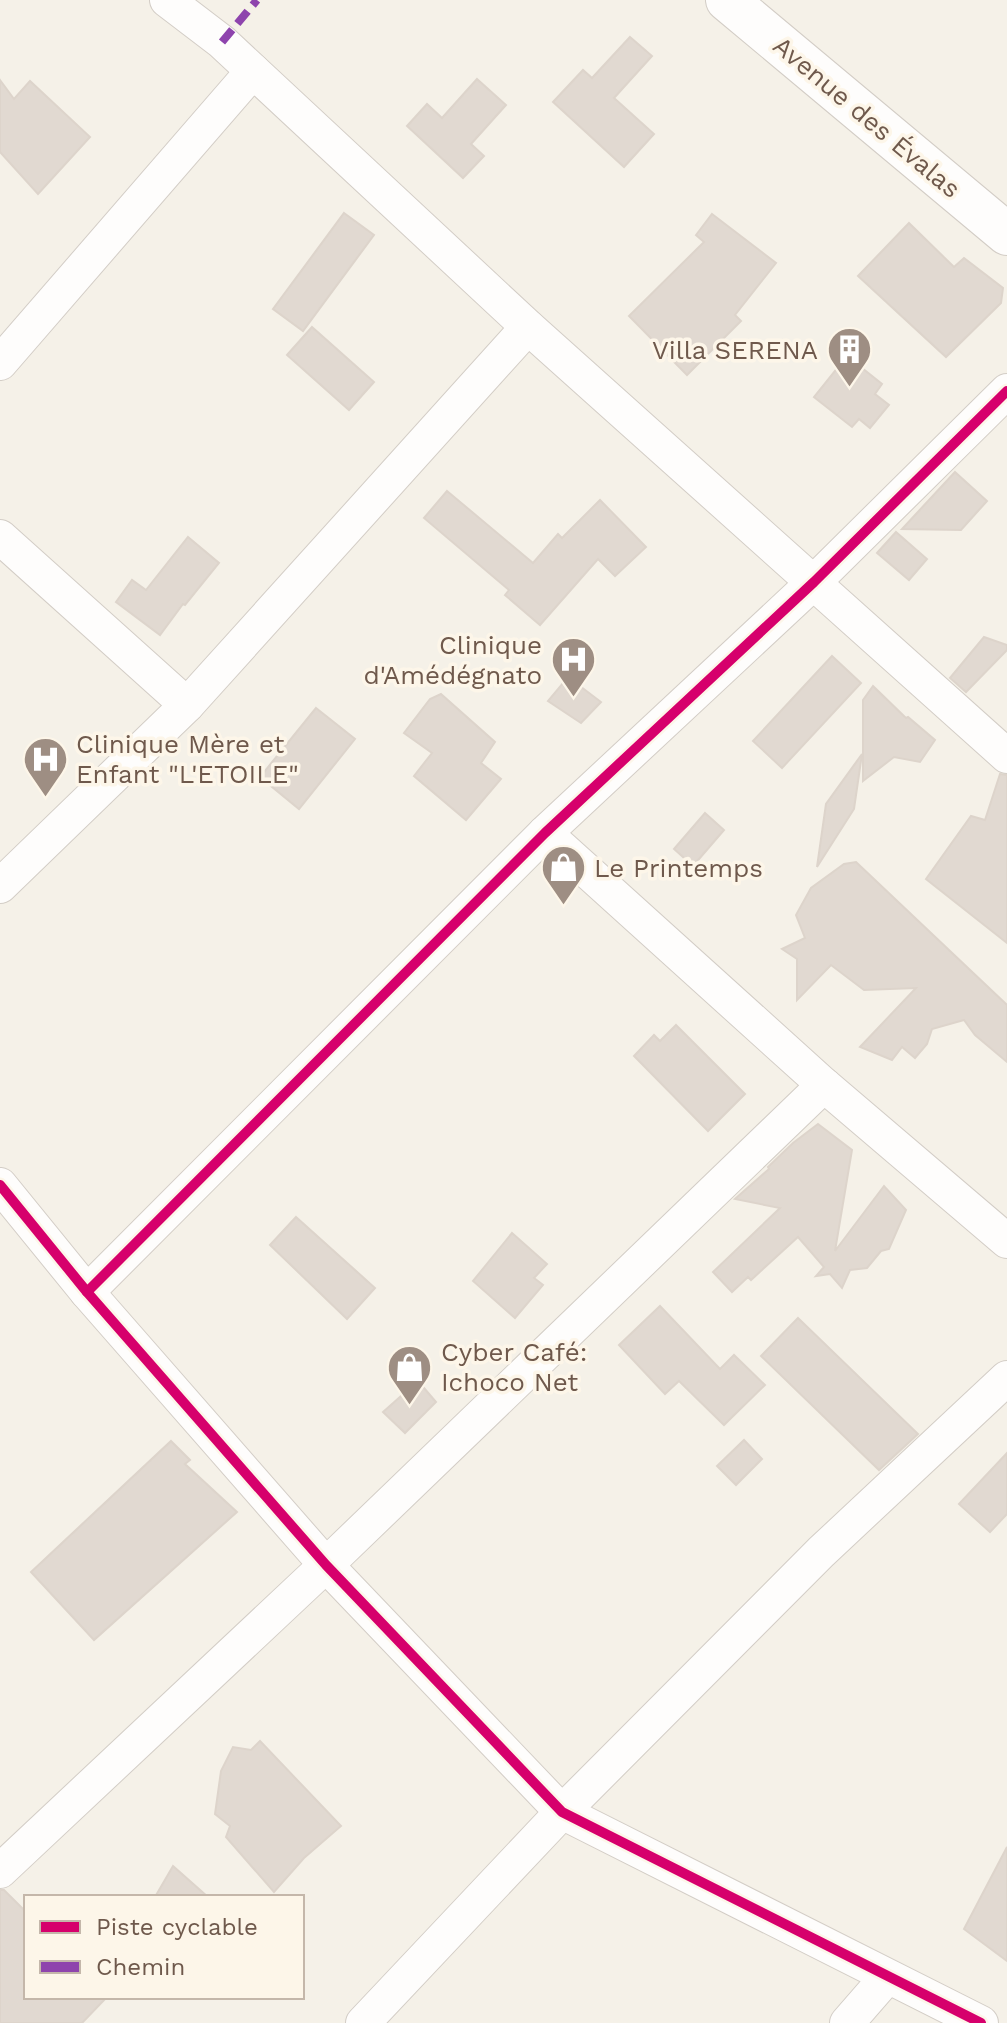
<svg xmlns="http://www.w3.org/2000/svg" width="1007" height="2023" viewBox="0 0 1007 2023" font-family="'Work Sans',sans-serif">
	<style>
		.building { fill: #e1d9d1; stroke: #ddd4cb; stroke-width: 2 }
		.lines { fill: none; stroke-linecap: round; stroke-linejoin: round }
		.minor-casing { stroke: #d3cdc6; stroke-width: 36 }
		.tertiary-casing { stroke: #d3cdc6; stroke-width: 44 }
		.minor { stroke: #fefdfc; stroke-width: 34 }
		.tertiary { stroke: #fefdfc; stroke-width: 42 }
		.quiet { stroke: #8e44ad; stroke-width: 8; stroke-dasharray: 16 8; stroke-linecap: butt }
		.cycleway-casing { stroke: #fdf6e9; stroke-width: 15 }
		.cycleway { stroke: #d6006c; stroke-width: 10 }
		.labels { text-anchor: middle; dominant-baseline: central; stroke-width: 7; stroke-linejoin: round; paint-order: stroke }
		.street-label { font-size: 26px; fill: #6f594c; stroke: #fdf6e9 }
		.poi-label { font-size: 26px; fill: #6f594c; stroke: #fdf6e9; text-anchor: start }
	</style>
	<rect width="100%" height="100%" fill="#f5f1e8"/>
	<!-- building -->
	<g class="building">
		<path d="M630,37l22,19 -38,42 40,36 -30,33 -71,-65 30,-32 9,8z"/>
		<path d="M477,79l29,26 -35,39 13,12 -21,22 -56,-52 20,-22 15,14z"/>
		<path d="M0,80l14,19 16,-18 60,56 -52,57 -38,-42z"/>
		<path d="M344,213l30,22 -71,96 -30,-22z"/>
		<path d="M712,214l64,49 -41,52 6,6 -54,54 -58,-59 75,-74 -8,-7z"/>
		<path d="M909,223l45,44 10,-9 39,30 -2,15 -55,54 -88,-81z"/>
		<path d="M312,327l62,55 -25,28 -62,-55z"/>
		<path d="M847,356l35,28 -7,10 14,11 -19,23 -11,-9 -7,8 -38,-30z"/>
		<path d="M955,472l32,29 -26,29 -59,-1z"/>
		<path d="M447,491l86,72 25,-29 4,4 38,-38 46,47 -31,29 -17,-17 -58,66 -35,-30 4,-5 -85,-72z"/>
		<path d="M896,532l31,27 -18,21 -32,-27z"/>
		<path d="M188,537l31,26 -34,42 -2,-1 -23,31 -44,-33 16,-22 14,10z"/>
		<path d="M984,637l23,8v5l-41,42 -16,-14z"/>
		<path d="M832,656l29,27 -79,85 -29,-27z"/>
		<path d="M568,677l33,25 -20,21 -33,-22z"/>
		<path d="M873,686l33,32 2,-1 27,23 -15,22 -26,-5 -31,24v-81z"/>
		<path d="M441,694l54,48 -14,21 20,16 -35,41 -52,-44 18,-23 -28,-20 26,-34z"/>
		<path d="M316,708l39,31 -56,70 -39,-32z"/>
		<path d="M862,754l-8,55 -37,58 9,-63z"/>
		<path d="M1000,774l7,1v168l-81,-64 45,-63 14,4z"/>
		<path d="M705,813l19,17 -31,36 -19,-17z"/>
		<path d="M856,862l151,143v57l-32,-27 -11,-15 -32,9 -5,15 -12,14 -13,-11 -10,13 -32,-13 56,-59 -52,2 -33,-25 -34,35v-41l-15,-10 23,-11 -9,-23 15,-27 33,-24z"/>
		<path d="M676,1025l69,69 -37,37 -74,-75 20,-21 6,6z"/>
		<path d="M818,1124l34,26 -17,101 49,-65 22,24 -17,39 -8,2 -14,17 -17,2 -8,18 -12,-14 -14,2 8,-9 -26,-30 -47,43 -3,-3 -16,15 -19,-20 67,-64 -45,-9 34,-30 -1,-2 25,-24z"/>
		<path d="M296,1217l79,71 -28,31 -77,-74z"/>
		<path d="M512,1233l35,31 -13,14 9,7 -28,33 -42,-37z"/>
		<path d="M660,1306l60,63 14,-14 31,30 -41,40 -45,-44 -14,13 -46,-49z"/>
		<path d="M798,1318l120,116 -39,36 -118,-114z"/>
		<path d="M418,1381l18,21 -31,31 -22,-21z"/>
		<path d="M744,1440l18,19 -26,26 -19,-19z"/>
		<path d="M171,1441l19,19 -5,4 52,48 -143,128 -63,-68z"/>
		<path d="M1007,1453v61l-17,18 -31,-28z"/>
		<path d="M260,1741l81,85 -37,32 -30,34 -48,-55 4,-11 -15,-12 6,-43 12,-24 18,3z"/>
		<path d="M1007,1847v114l-43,-32z"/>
		<path d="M173,1866l35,31h-53z"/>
		<path d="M0,1890h4l22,22v85h81l-25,26h-82z"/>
	</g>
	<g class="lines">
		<defs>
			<g id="minor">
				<path d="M167,0l55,42 306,285 479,429"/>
				<path d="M0,363l253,-292"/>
				<path d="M0,537l187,168"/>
				<path d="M545,833l279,252 183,156"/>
				<path d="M0,886l187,-181 341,-378"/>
				<path d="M0,1185l87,107 239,273 236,247 419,211"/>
				<path d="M87,1292l458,-459 269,-251 193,-191"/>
				<path d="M0,1871l326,-306 498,-480"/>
				<path d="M363,2023l199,-211 259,-260 186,-174"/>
				<path d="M847,2023l40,-46"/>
			</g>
			<path id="tertiary" d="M727,0l280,234"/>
		</defs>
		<!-- minor casing -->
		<use href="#minor" class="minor-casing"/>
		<!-- tertiary casing -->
		<use href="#tertiary" class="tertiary-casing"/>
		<!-- minor -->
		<use href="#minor" class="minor"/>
		<!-- tertiary -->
		<use href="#tertiary" class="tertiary"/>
		<!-- quiet -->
		<path class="quiet" d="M222,42l35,-42"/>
		<defs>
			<g id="cycleway">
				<path d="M0,1185l87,107 239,273 236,247 419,211"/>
				<path d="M87,1292l458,-459 269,-251 193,-191"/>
			</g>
		</defs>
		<!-- cycleway casing -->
		<use href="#cycleway" class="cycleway-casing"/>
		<!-- cycleway -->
		<use href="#cycleway" class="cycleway"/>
	</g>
	<!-- icons -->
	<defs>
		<symbol id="building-pin" viewBox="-11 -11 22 30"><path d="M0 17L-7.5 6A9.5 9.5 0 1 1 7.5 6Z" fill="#9e8e83" stroke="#fdf6e9"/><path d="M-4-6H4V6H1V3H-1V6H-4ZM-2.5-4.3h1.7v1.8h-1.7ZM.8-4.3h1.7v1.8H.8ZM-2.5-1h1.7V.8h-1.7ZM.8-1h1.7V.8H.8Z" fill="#fff"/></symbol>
		<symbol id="hospital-pin" viewBox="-11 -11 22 30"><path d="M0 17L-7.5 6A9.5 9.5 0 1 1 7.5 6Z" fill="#9e8e83" stroke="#fdf6e9"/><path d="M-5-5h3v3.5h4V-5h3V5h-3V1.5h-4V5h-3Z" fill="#fff"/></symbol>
		<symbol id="shop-pin" viewBox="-11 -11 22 30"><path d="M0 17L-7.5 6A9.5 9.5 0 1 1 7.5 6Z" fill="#9e8e83" stroke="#fdf6e9"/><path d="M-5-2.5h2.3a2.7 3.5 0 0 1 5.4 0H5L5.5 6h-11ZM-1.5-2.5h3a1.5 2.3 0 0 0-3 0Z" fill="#fff"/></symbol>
	</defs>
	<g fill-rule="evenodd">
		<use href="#building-pin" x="824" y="324" width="51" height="69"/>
		<use href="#hospital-pin" x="548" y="634" width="51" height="69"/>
		<use href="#hospital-pin" x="20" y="734" width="51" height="69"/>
		<use href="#shop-pin" x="538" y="842" width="51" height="69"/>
		<use href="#shop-pin" x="384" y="1342" width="51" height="69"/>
	</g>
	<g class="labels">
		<!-- street labels -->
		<g class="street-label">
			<text transform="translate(867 117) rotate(40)">Avenue des Évalas</text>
		</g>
		<!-- poi labels -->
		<g class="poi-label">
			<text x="818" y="350" text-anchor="end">Villa SERENA</text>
			<text x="542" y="645" text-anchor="end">Clinique<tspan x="542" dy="30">d'Amédégnato</tspan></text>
			<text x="76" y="744">Clinique Mère et<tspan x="76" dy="30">Enfant "L'ETOILE"</tspan></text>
			<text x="594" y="868">Le Printemps</text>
			<text x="441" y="1352">Cyber Café:<tspan x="441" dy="30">Ichoco Net</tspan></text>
		</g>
	</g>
	<!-- legend -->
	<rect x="24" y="1895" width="280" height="104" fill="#fdf6e9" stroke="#c4b7aa" stroke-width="2"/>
	<rect x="40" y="1921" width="40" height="12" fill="#d6006c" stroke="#c4b7aa" stroke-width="2"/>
	<text x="96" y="1935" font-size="24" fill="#6f594c">Piste cyclable</text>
	<rect x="40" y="1961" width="40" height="12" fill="#8e44ad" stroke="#c4b7aa" stroke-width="2"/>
	<text x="96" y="1975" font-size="24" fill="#6f594c">Chemin</text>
</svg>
